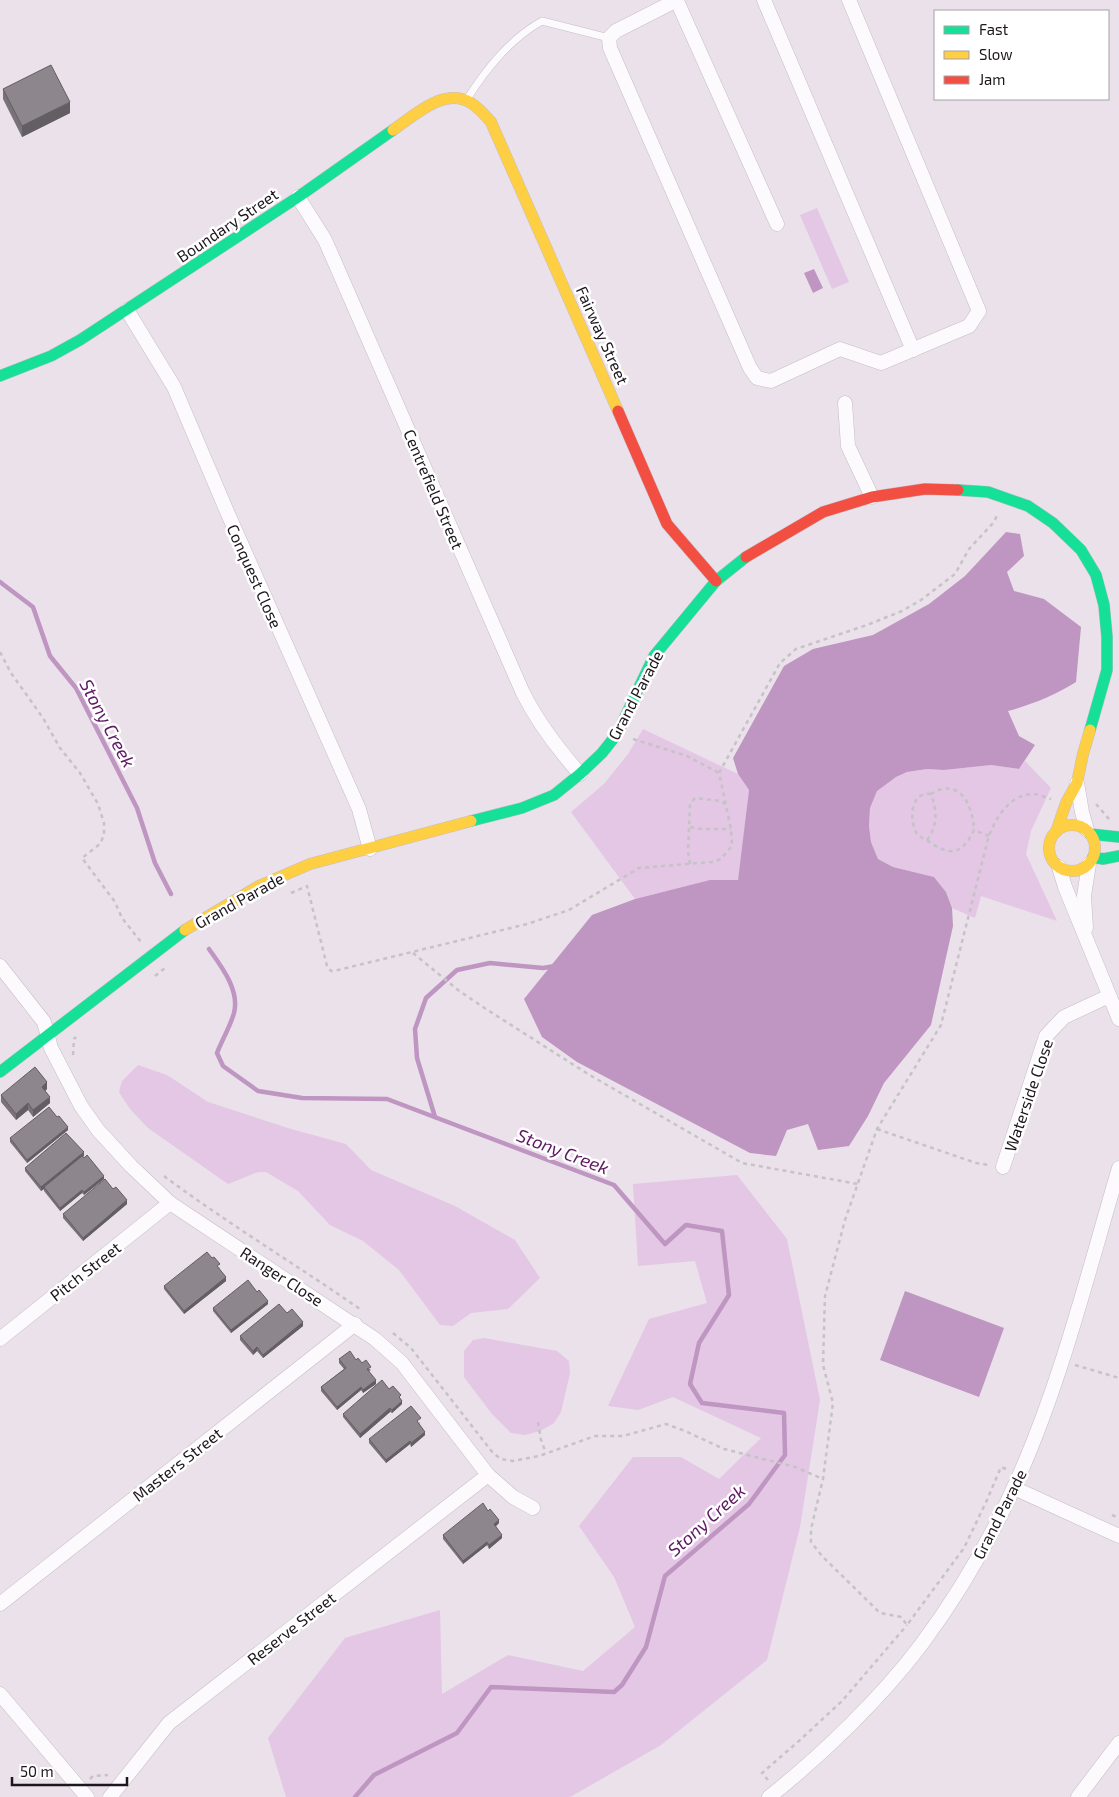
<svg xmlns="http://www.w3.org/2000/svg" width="1119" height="1797" viewBox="0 0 1119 1797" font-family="'Exo 2',sans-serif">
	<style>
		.green { fill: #e3c7e4 }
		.water { fill: #bf95c1 }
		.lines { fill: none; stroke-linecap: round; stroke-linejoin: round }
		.stream { stroke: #bf95c1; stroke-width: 4.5 }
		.lane-casing { stroke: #c5bec5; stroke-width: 8 }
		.street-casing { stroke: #c5bec5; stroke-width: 15 }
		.fast-casing { stroke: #c5bec5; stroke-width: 12 }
		.slow-casing { stroke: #c5bec5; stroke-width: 12 }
		.jam-casing { stroke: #c5bec5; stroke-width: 12 }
		.path { stroke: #c5c3c5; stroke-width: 2.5; stroke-dasharray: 4 4; stroke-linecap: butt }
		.lane { stroke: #fcfafc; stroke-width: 7 }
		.street { stroke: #fcfafc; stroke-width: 14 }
		.fast { stroke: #16e098; stroke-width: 11 }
		.slow { stroke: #ffcf43; stroke-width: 11 }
		.jam { stroke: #f24e42; stroke-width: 11 }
		.wall { fill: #797379 }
		.shaded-wall { fill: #635e63 }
		.building { fill: #8d868d; stroke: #635e63 }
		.labels { text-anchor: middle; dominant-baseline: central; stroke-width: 5; stroke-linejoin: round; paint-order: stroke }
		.street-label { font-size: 16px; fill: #1d171d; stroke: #fff }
		.water-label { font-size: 18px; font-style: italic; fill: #5f1863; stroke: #fff }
	</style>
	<rect width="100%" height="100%" fill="#eae1ea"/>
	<!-- green -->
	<g class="green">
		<path d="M817,208l32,74 -17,7 -32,-74z"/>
		<path d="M643,729l95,45 11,16 -11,91 -28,-1 -75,19 -64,-87 33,-28 24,-30z"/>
		<path d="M1025,761l26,27 -20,43 -5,23 31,67 -76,-25 -6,22 -23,-10 -6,-16 -12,-15 -41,-10 -15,-8 -7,-17 -2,-16 1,-18 7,-18 19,-13 11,-5 20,-3 17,1 47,-5 28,4z"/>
		<path d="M138,1065l29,10 41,27 83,27 55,15 25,26 84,36 60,34 25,38 -32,31 -37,4 -18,13 -13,-1 -41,-55 -36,-29 -33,-16 -32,-34 -32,-19h-8l-30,12 -80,-56 -18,-19 -11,-17 3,-11z"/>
		<path d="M737,1175l50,64 33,161 -20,127 -33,133 -106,85 -91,52h-284l-18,-59 77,-100 95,-28 2,84 66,-39 75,16 52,-44 -21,-50 -35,-51 54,-69h48l38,22 42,-41 -88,-41 -35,13 -30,-4 41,-87 58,-16 -12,-42 -57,5 -5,-82z"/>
		<path d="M484,1338l73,13 12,10 1,12 -9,39 -7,11 -14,8 -15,4 -14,-2 -19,-19 -28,-37v-26l9,-11z"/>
	</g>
	<!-- water -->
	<g class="water">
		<path d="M814,269l9,19 -10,5 -9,-20z"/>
		<path d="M1006,532l14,2 4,22 -17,16 7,19 30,8 37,28 -5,55c-21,13 -45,23 -68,29l11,25 16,9 -16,24 -28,-4 -47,5 -17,-1 -20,3 -11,5 -19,14 -7,17 -1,18 2,16 7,17 15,8 41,10 12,15 6,16 1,18 -22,99 -47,58 -16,33 -19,30 -31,4 -10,-26 -21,6 -11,26 -26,-3 -173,-91 -35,-25 -18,-38 68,-84 43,-16 75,-19h28l11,-90 -11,-16 -5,-16 51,-92 29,-17 60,-14 56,-31 36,-28z"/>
		<path d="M905,1291l99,37 -25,69 -99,-37z"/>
	</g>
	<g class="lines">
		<!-- stream -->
		<g class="stream">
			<path d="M0,582l33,25 17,49 26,32 61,120 18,55 16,31"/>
			<path d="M209,949c12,17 31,41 25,64 -4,14 -12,27 -17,40l6,13 35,25 44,7 85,1 227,86 51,59 21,-19 36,6 7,64 -30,48 -9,41 12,19 82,10 1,42 -36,49 -84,72 -19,71 -24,38 -8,7 -123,-5 -34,46 -83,42 -19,22"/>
			<path d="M435,1117l-18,-59 -2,-29 11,-31 31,-28 33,-7 53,5 12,-2"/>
		</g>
		<defs>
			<path id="lane" d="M467,99c20,-31 43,-60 75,-78l67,17"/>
			<g id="street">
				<path d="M677,0l-61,31 -7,7 1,10 140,320 7,10 14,3 69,-32 41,14 88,-37 10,-15 -130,-311"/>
				<path d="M764,0l149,350"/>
				<path d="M677,1l100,223"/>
				<path d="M298,197l27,43 198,453c15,30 35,56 57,81"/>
				<path d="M127,310l47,77 54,127 131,295 11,40"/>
				<path d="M845,403l3,43 24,51"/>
				<path d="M1077,783l5,29 5,18"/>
				<path d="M1059,867l6,20 54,132"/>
				<path d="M1086,928l-2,-32 5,-32"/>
				<path d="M0,966l44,56 7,26 30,58 17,24 33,36 39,37 205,136 27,24 86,112 25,22 20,11"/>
				<path d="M1003,1167l43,-131 18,-19 45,-21"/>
				<path d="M0,1339l170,-136"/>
				<path d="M1014,1488l105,48"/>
				<path d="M0,1604l355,-280"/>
				<path d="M0,1694l87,103"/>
				<path d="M110,1797l59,-74 319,-248"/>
				<path d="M769,1797c52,-41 112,-99 152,-152 38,-51 72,-110 98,-169 43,-97 70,-207 100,-308"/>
				<path d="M1078,1797l41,-54"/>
			</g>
			<g id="fast">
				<path d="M0,376l51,-20 29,-16 218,-143 95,-67"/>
				<path d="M958,490l30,2 40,14 25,17 28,27 15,25 8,30 3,32v33l-17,60"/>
				<path d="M471,821l51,-13 32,-13 26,-21 22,-21 15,-19 37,-78 62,-75 30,-24"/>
				<path d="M1090,834l29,3"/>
				<path d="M1093,857l10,2 16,-3"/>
				<path d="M0,1072l185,-142"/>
			</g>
			<g id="slow">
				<path d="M393,130c21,-14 51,-44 78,-27 8,5 14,12 20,19l127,289"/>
				<circle cx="1072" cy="848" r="23"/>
				<path d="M1056,832l10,-29 11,-20 6,-29 7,-24"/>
				<path d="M185,930l74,-44 51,-22 161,-43"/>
			</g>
			<g id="jam">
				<path d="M618,411l49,113 49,57"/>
				<path d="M746,557l77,-45 49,-15 53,-8 33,1"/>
			</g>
		</defs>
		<!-- lane casing -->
		<use href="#lane" class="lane-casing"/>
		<!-- street casing -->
		<use href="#street" class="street-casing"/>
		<!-- fast casing -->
		<use href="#fast" class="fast-casing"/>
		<!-- slow casing -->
		<use href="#slow" class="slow-casing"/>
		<!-- jam casing -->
		<use href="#jam" class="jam-casing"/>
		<!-- path -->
		<g class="path">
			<path d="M0,652l11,21 32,45 17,30 20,25 18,31 6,19v12l-4,9 -18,14 33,44 7,16 19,24"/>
			<path d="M633,739l54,17 32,17"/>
			<path d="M931,794c-20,-3 -22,24 -15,38 3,5 7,6 12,9 21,15 34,15 46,-11l15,6"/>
			<path d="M1096,804l13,15"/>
			<path d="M690,827l11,2h30"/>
			<path d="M927,840c11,-15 10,-29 4,-46 29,-18 42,12 43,36"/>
			<path d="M690,864l-2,-12 2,-48 5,-6 26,3 4,3"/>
			<path d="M291,893l16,-7 20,80 4,5 7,-1 189,-46 42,-14 70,-42 73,-6 9,-3 11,-13 -1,-17 -12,-56 61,-110 16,-14 71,-24 35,-14 19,-11 34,-26 14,-25 25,-27 4,-9"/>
			<path d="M413,953l45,37 28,19 102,65 154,89 116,21"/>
			<path d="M155,976l10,-8"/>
			<path d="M73,1055l1,-16 2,-2"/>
			<path d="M877,1129l99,34 13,2"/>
			<path d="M164,1176c63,47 131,88 196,133"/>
			<path d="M393,1333l18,15 82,105 8,6 12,2 26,-5 56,-20h28l43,-12 19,7 39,18 71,18 28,12"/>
			<path d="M1075,1365l44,13"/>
			<path d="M538,1422l3,18 5,13"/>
			<path d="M1006,1469l-5,-2 -14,33 -23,48 -57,77 -6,-8 -21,-4 -58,-57 -11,-14v-13l12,-50 10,-76 -10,-38 2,-69 20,-76 32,-91 64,-104 47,-186c7,-21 22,-46 47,-45 5,1 11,4 16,5"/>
			<path d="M1112,1515l7,3"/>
			<path d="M90,1779l3,-3 15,-1"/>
			<path d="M768,1780l-6,-7 38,-33 42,-39 65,-76"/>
		</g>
		<!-- lane -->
		<use href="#lane" class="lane"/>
		<!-- street -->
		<use href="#street" class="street"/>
		<!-- fast -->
		<use href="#fast" class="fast"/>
		<!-- slow -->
		<use href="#slow" class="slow"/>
		<!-- jam -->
		<use href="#jam" class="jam"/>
	</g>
	<!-- wall -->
	<g class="wall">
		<path d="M3,89l67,24 -48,24 -19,-38z"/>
		<path d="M47,1089l-2,2 5,12 -17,14 -5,-7 -12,10 -15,-18v-7z"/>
		<path d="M68,1130l-41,33 -17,-21v-4z"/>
		<path d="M84,1156l-2,1 22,22 -20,16 -2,-2 -22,18 -16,-20v-2l-3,2 -16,-20v-3z"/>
		<path d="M113,1189l14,15 -44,37 -20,-23v-4z"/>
		<path d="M220,1267l-1,1 7,13 -42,33 -20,-25v-3z"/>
		<path d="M257,1292l11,12 -37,29 -18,-22v-3z"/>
		<path d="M287,1313l16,13 -40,32 -6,-7 -4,4 -13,-15v-4z"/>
		<path d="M339,1359l17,1 6,3 9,7 -2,1 7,13 -13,9 -2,-3 -24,20 -16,-19v-4l23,-18 -5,-6z"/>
		<path d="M389,1389l12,10 1,5 -10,9 -2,-1 -30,26 -17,-21v-3z"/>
		<path d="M421,1422l-2,1 6,12 -14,12 -1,-3 -24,19 -17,-20v-4z"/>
		<path d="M499,1523l-4,4 7,11 -13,11 -2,-4 -24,19 -20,-25v-4z"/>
	</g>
	<!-- shaded-wall -->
	<g class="shaded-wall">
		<path d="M70,102v11l-48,24v-11z"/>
		<path d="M47,1082v7l-5,5v-7z"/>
		<path d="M50,1097v6l-17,14v-7z"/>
		<path d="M28,1103v7l-12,10v-6z"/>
		<path d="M68,1127v3l-41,33v-3z"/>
		<path d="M84,1152v4l-40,32v-1v2l-3,2v-4z"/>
		<path d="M104,1176v3l-20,16v-3z"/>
		<path d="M82,1190v3l-22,18v-3z"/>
		<path d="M127,1200v4l-44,37v-3z"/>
		<path d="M226,1277v4l-42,33v-3z"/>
		<path d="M268,1301v3l-37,29v-3z"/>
		<path d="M303,1322v4l-40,32v-3z"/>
		<path d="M257,1347v4l-4,4v-4z"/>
		<path d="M376,1380v4l-13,9v-3z"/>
		<path d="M361,1387v3l-24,20v-3z"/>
		<path d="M402,1401v3l-10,9v-3z"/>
		<path d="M390,1408v4l-30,26v-4z"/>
		<path d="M425,1432v3l-14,12v-4z"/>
		<path d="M410,1441v3l-24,19v-3z"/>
		<path d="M499,1520v3l-5,5v-4z"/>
		<path d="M502,1535v3l-13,11v-4z"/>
		<path d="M487,1542v3l-24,19v-3z"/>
	</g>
	<!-- building -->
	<g class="building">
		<path d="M51,65l19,37 -48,24 -19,-37z"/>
		<path d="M35,1067l12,15 -5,5 8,10 -17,13 -5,-7 -12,11 -15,-19z"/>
		<path d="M49,1107l8,10 2,-1 9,11 -41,33 -17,-22z"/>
		<path d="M66,1133l18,19 -43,35 -16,-19z"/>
		<path d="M87,1155l17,21 -20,16 -2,-2 -22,18 -16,-21 38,-31 2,2z"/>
		<path d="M105,1179l8,10 3,-2 11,13 -44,38 -20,-24z"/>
		<path d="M207,1252l5,6 2,-1 6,7 -3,2 9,11 -42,34 -20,-25z"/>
		<path d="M248,1280l9,12 2,-2 9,11 -37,29 -18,-22z"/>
		<path d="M279,1304l8,9 5,-4 11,13 -40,33 -6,-8 -4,4 -13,-15z"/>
		<path d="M350,1351l6,9 2,-2 4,5 4,-3 5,7 -4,2 9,11 -13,10 -2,-3 -24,20 -16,-20 25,-19 -7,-9z"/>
		<path d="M382,1380l7,9 4,-3 8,9 -2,2 3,4 -10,9 -2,-2 -30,26 -17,-20z"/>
		<path d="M411,1406l10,12 -4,3 8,11 -14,11 -1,-2 -24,19 -17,-21z"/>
		<path d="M483,1503l5,8 2,-2 9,11 -5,4 8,11 -13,10 -2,-3 -24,19 -20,-26z"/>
	</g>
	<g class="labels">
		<!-- street labels -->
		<g class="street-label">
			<text transform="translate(227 225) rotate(-34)">Boundary Street</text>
			<text transform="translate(603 335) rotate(66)">Fairway Street</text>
			<text transform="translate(434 489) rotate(67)">Centrefield Street</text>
			<text transform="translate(255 576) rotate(66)">Conquest Close</text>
			<text transform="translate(635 695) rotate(-62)">Grand Parade</text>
			<text transform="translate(239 900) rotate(-29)">Grand Parade</text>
			<text transform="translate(1028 1095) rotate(-71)">Waterside Close</text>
			<text transform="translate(85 1271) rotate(-38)">Pitch Street</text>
			<text transform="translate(282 1276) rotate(33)">Ranger Close</text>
			<text transform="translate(177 1464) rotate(-38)">Masters Street</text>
			<text transform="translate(999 1514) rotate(-63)">Grand Parade</text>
			<text transform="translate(291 1628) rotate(-38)">Reserve Street</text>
		</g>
		<!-- water labels -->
		<g class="water-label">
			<text transform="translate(108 723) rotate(62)">Stony Creek</text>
			<text transform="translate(563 1151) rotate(21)">Stony Creek</text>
			<text transform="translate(706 1520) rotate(-42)">Stony Creek</text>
		</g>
	</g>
	<!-- legend -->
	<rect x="934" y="10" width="175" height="90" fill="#ffffff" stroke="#a5a2a5"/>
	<rect x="944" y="26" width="25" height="8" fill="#16e098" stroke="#a5a2a5"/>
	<text x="979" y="35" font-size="15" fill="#1d171d">Fast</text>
	<rect x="944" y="51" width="25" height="8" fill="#ffcf43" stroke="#a5a2a5"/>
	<text x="979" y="60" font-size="15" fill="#1d171d">Slow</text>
	<rect x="944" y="76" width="25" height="8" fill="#f24e42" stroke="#a5a2a5"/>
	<text x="979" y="85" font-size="15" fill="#1d171d">Jam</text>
	<!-- scale -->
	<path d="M12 1777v8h115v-8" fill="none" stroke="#1d171d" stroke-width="2.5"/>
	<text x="20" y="1777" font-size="15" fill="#1d171d" stroke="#ffffff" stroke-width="4" paint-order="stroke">50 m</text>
</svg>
